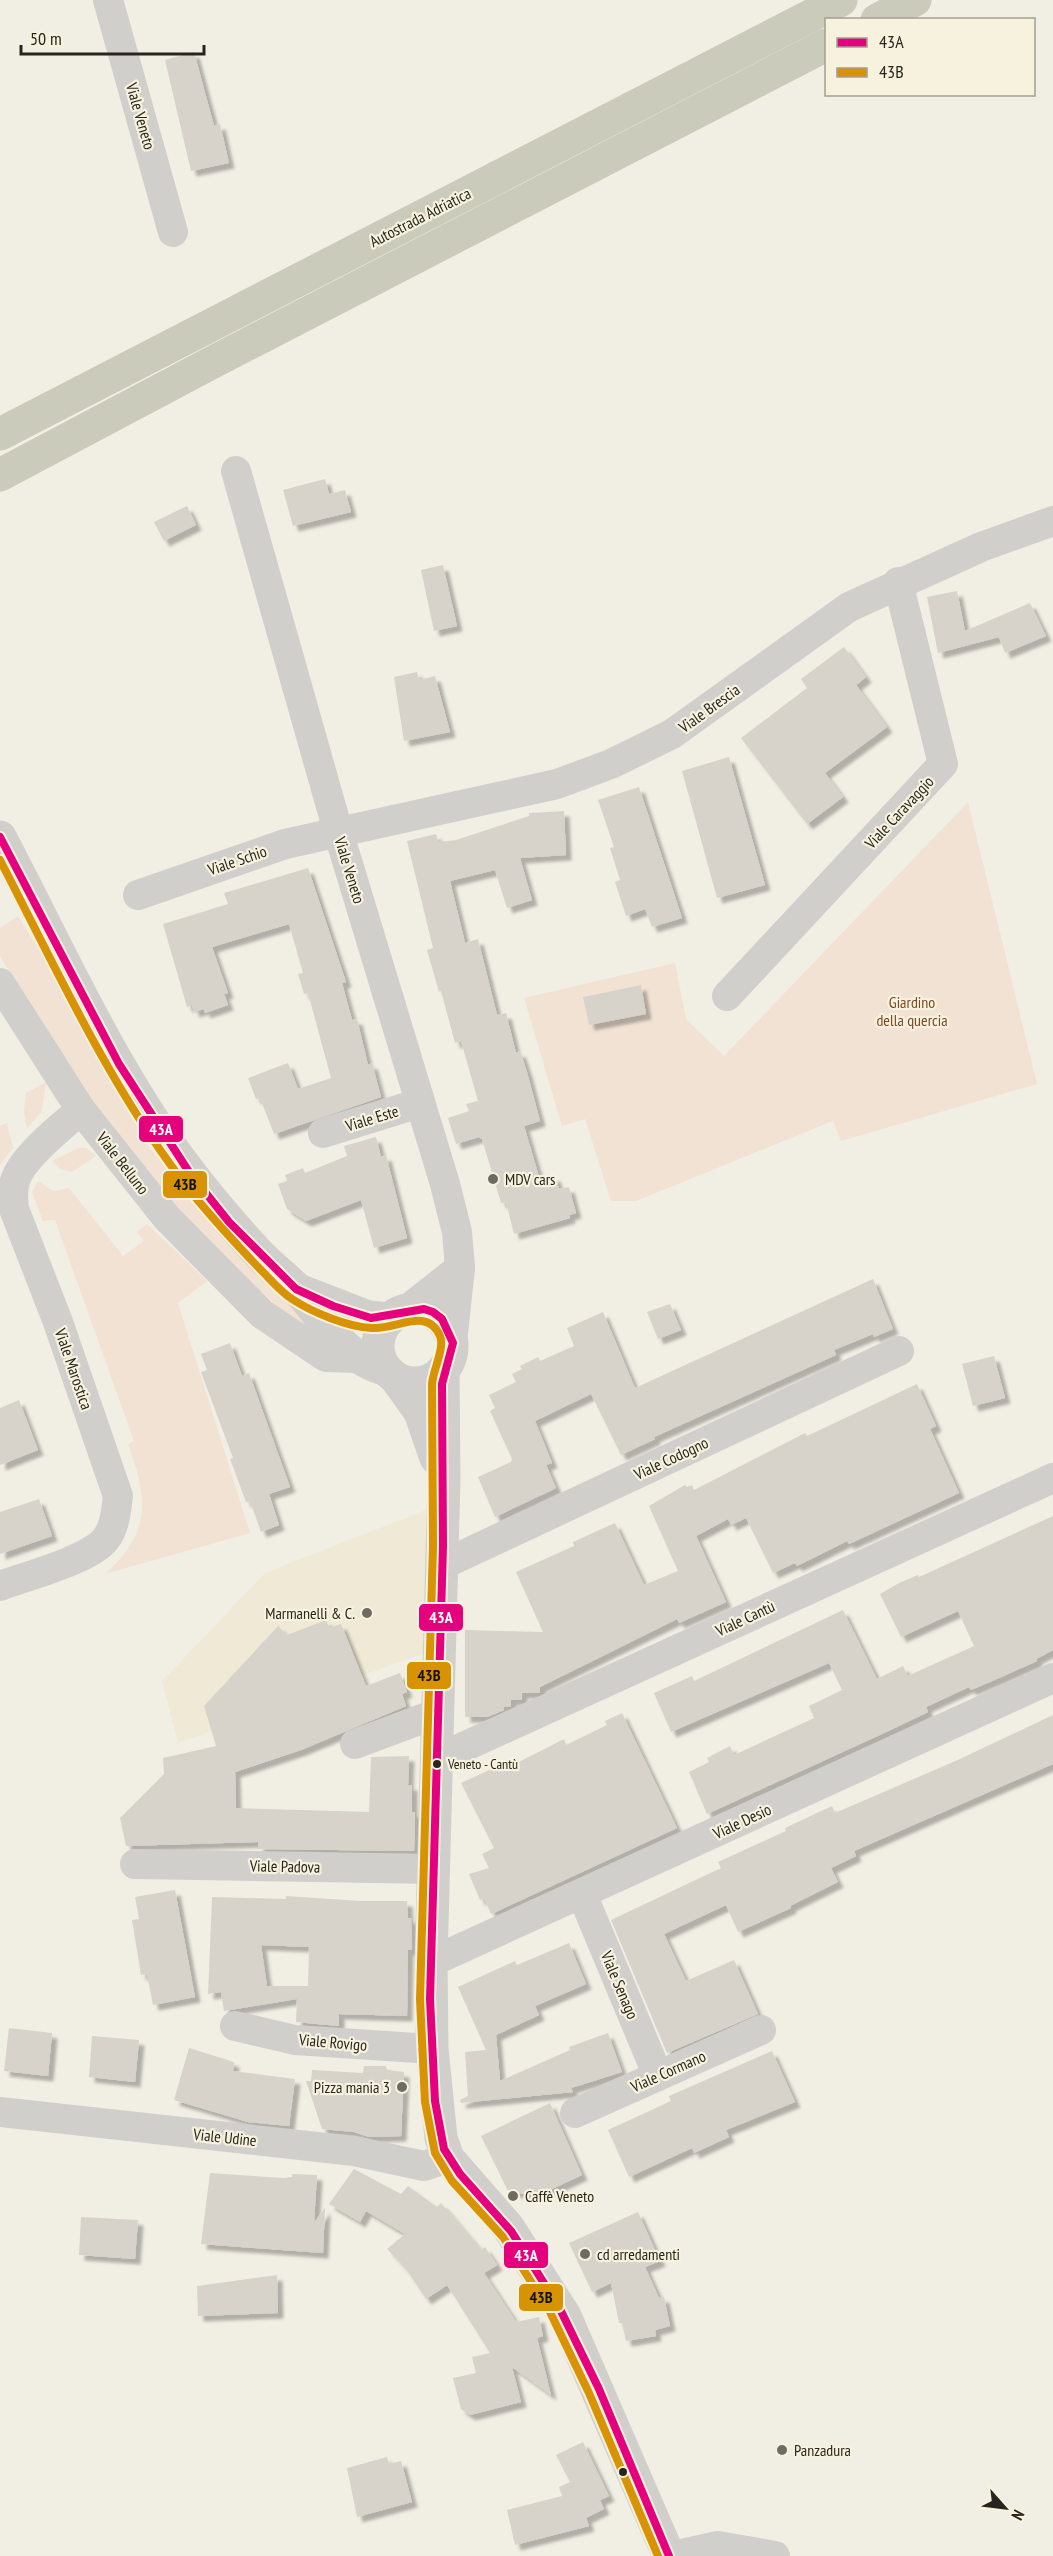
<svg xmlns="http://www.w3.org/2000/svg" width="1053" height="2556" viewBox="0 0 1053 2556" font-family="'PT Sans Narrow',sans-serif">
	<style>
		.built { fill: #efe9d6 }
		.green { fill: #f2e2d4 }
		.building { fill: #d7d3cb; fill-rule: evenodd; filter: url(#shadow) }
		.lines { fill: none; stroke-linecap: round; stroke-linejoin: round }
		.minor { stroke: #d0cfcc; stroke-width: 30 }
		.secondary { stroke: #d0cfcc; stroke-width: 33 }
		.motorway { stroke: #cacbba; stroke-width: 33 }
		.bus-1-casing { stroke: #f7f2de; stroke-width: 12 }
		.bus-2-casing { stroke: #f7f2de; stroke-width: 12 }
		.bus-1 { stroke: #e5007d; stroke-width: 8 }
		.bus-2 { stroke: #d89304; stroke-width: 8 }
		.poi-dot { fill: #6e6b63; stroke: #f7f2de; stroke-width: 2 }
		.bus-dot { fill: #27251d; stroke: #f7f2de; stroke-width: 2 }
		.labels { text-anchor: middle; dominant-baseline: central; stroke-width: 4.5; stroke-linejoin: round; paint-order: stroke }
		.bus-label { font-size: 14px; fill: #27251d; stroke: #f7f2de; text-anchor: start }
		.street-label { font-size: 16px; fill: #27251d; stroke: #f7f2de }
		.park-label { font-size: 16px; fill: #7a4924; stroke: #f7f2de }
		.poi-label { font-size: 16px; fill: #27251d; stroke: #f7f2de; text-anchor: start }
		.line-badge { stroke: #f7f2de; stroke-width: 2 }
		.badge-label { font-size: 16px; text-anchor: middle; font-weight: bold; fill: #fff }
		.pale-badge-label { font-size: 16px; text-anchor: middle; font-weight: bold; fill: #111 }
	</style>
	<defs>
		<filter id="shadow"><feDropShadow dx="5.5" dy="5.5" stdDeviation="1.5" flood-color="#0004"/></filter>
	</defs>
	<rect width="100%" height="100%" fill="#f1eee4"/>
	<!-- built -->
	<path class="built" d="M426,1510l7,27 -1,113 -254,93 -16,-62 103,-108z"/>
	<!-- green -->
	<g class="green">
		<path d="M968,802l69,282 -196,57 -8,-20 -197,80h-25l-26,-82 -23,7 -38,-128 151,-35 11,56 38,37z"/>
		<path d="M18,916l33,53 98,178 39,47 131,133h-19l-115,-104 -116,-151 -69,-116v-28z"/>
		<path d="M46,1082l-4,29 -15,18 -3,-19 2,-17z"/>
		<path d="M7,1123l6,25 -13,17v-39z"/>
		<path d="M78,1148h8l10,8 -24,16 -12,-3 -8,-8z"/>
		<path d="M38,1181l15,10 16,-3 54,68 21,-15 -7,-9 10,-8 60,57 -29,22 72,230 -145,41c47,-42 43,-75 23,-130l6,-3 -79,-221 -12,1 -11,-29z"/>
	</g>
	<!-- building -->
	<g class="building">
		<path d="M194,52l20,74 6,-2 9,39 -38,8 -26,-111z"/>
		<path d="M325,479l4,15 16,-4 6,22 -58,14 -10,-36z"/>
		<path d="M187,506l9,19 -32,16 -10,-19z"/>
		<path d="M443,565l14,61 -23,5 -13,-61z"/>
		<path d="M957,591l8,40 65,-28 16,33 -41,17 -6,-16 -61,16 -11,-56z"/>
		<path d="M844,647l22,30 -10,8 31,42 -62,46 18,24 -36,27 -66,-86 66,-50 -6,-9z"/>
		<path d="M417,672l2,8 16,-4 15,56 -46,9 -10,-64z"/>
		<path d="M729,757l36,128 -48,13 -35,-127z"/>
		<path d="M639,787l43,131 -30,9 -7,-18 -19,7 -11,-34 5,-2 -10,-32 4,-1 -16,-47z"/>
		<path d="M564,811l2,44 -46,3 12,42 -25,8 -12,-38 -45,11 15,62 13,-4 19,76 9,-2 10,40 4,-2 7,21 13,49 -16,5 16,54 15,-4 4,13 10,-2 7,26 -7,2 1,3 -56,16 -8,-32 -5,1 -19,-64 -3,-2 -23,7 -8,-26 21,-7 -3,-7 12,-3 -17,-60 -6,2 -14,-52 -2,1 -12,-42 6,-2 -26,-107 29,-7 2,8 18,-2 73,-24v-3z"/>
		<path d="M308,868l38,114 -4,1 10,37 5,-1 11,46 4,-2 9,34 -107,37 -14,-36 -4,1 -8,-21 40,-15 10,26 33,-11 -23,-85 -4,1 -6,-20 5,-1 -14,-49 -77,23 16,46 -4,1 4,11 -23,8 -1,-4 -10,3 -2,-7 -5,2 -24,-83 65,-20 -4,-11z"/>
		<path d="M641,985l5,29 -57,11 -6,-28z"/>
		<path d="M376,1137l5,20 5,-2 21,83 -33,10 -13,-48 -55,21 -19,-12 -9,-25 9,-3 -2,-6 18,-7 2,5 42,-17 -3,-10z"/>
		<path d="M873,1279l20,50 -19,8 -1,-3 -39,16 2,5 -182,82 1,2 -34,16 -30,-61 -56,27 17,42 -6,2 10,23 -61,29 -17,-40 33,-15 1,-3 -22,-48 5,-3 -6,-13 27,-13 -4,-8 10,-5 -2,-3 18,-9 2,4 34,-15 -7,-18 36,-16 32,76z"/>
		<path d="M670,1304l11,26 -23,9 -11,-27z"/>
		<path d="M230,1343l12,33 7,-3 41,114 -21,7 10,31 -18,7 -11,-31 -4,1 -16,-43 3,-1 -32,-86 6,-2 -6,-16z"/>
		<path d="M994,1356l11,42 -32,8 -11,-42z"/>
		<path d="M917,1384l19,42 -6,3 29,64 -110,51 -2,-3 -50,25 -2,-3 -22,10 -27,-55 -15,7 -3,-6 -32,17 30,66 -47,21 -2,-4 -137,68v6h-18v7h-11v6l-7,1v3l-17,7h-22v-87l78,2 -27,-60 58,-26 -1,-4 42,-19 29,62 34,-14 -29,-65 36,-21 2,2 5,-2 2,5 111,-57 2,3z"/>
		<path d="M19,1400l19,50 -38,15v-57z"/>
		<path d="M39,1499l13,37 -52,18v-42z"/>
		<path d="M1053,1516v134l-17,9 1,2 -38,17 -28,12 -2,-3 -43,20 2,5 -44,21 -177,81 -18,-42 20,-10 -2,-4 23,-12 4,9 80,-37 -5,-12 33,-16 -13,-27 -158,69 -17,-39 38,-17 2,5 149,-71 34,69 26,-13 5,10 4,-2 62,-28 -16,-35 -57,26 -21,-43 19,-11 19,-8 1,2z"/>
		<path d="M326,1620l3,8 12,-4 25,62 34,-13 7,19 -5,2 4,12 -105,44 -66,22 1,36 133,4 2,-55 38,-1 -1,29h4v27h3l-1,39 -156,-2v-7l-132,4 -6,-28 44,-44 -1,-16 53,-12 -12,-40 74,-80 9,9z"/>
		<path d="M622,1713l55,115 -186,86 -7,-16 -4,2 -11,-26 20,-6 -7,-14 12,-6 -33,-65 50,-23 2,5 51,-26 2,6 41,-20 -2,-4z"/>
		<path d="M1053,1715v49l-199,87 2,5 -25,12 7,14 -48,24 1,2 -53,24 -12,-27 -62,29 22,47 48,-21 24,54 -91,39 -56,-133 110,-52 -3,-6 68,-31 -1,-3 47,-22 3,7 125,-54z"/>
		<path d="M175,1890l20,107 -42,8 -6,-31 -6,1 -9,-55 7,-1 -4,-22z"/>
		<path d="M286,1896l74,5h47l1,17h3l1,32h-4l-1,66 -68,-2v12l-43,-4 1,-23 -73,12 -3,-19 -13,2 4,-97 74,2zM261,1945l48,2 -1,39h-41z"/>
		<path d="M569,1943l17,41 -51,22 4,9 -43,20 4,46 70,-31 -1,-3 39,-14 14,39 -51,16 2,4 -112,11 -1,-3 8,-4 -3,-44 21,-2 -28,-63 57,-26 2,4z"/>
		<path d="M9,2028l43,5 -4,43 -44,-5z"/>
		<path d="M92,2036l47,4 -4,42 -46,-5z"/>
		<path d="M189,2048l45,14 -1,9 62,8 -6,47 -41,-4 -74,-22z"/>
		<path d="M772,2051l23,51 -69,28 3,7 -35,16 -2,-5 -63,29 -21,-47 63,-29 -2,-5z"/>
		<path d="M364,2066h22l1,4 17,2 -3,64 -32,1 -15,-5 -32,-3 -16,-48h5l1,-11 51,3z"/>
		<path d="M550,2103l32,72 -41,19h-20l-14,-5 -26,-53z"/>
		<path d="M354,2169l47,25 7,-8 29,21 4,-4 40,47 4,-3 12,18 -13,8 32,49 23,-5 4,19 -6,2 14,57 -39,-28 9,35 -51,13 -9,-6 -8,-31 23,-5 -4,-16 18,-4 -43,-68 -21,14 -20,-30 -19,-20 18,-15 -39,-23 -6,11 -31,-18z"/>
		<path d="M210,2173l74,5 8,-1v-3l25,1 -3,48 11,-15 -2,45 -122,-9z"/>
		<path d="M638,2212l22,49 -15,6 14,31 5,-1 6,29 -15,4 1,6 -30,5 -4,-18h-3l-8,-40 -19,9 -23,-49z"/>
		<path d="M81,2217l57,3 -3,39 -56,-4z"/>
		<path d="M277,2275l1,38 -80,3 -1,-30z"/>
		<path d="M583,2442l26,54 -9,4 4,9 -18,9 3,8 -74,19 -8,-35 55,-14 -3,-9 11,-5 -14,-27z"/>
		<path d="M387,2457l2,7 12,-3 11,41 -55,15 -10,-49z"/>
	</g>
	<g class="lines">
		<!-- minor -->
		<g class="minor">
			<path d="M108,0l65,232"/>
			<path d="M236,471l102,360 107,353 12,48 3,36"/>
			<path d="M138,895l147,-51 272,-60 54,-20 61,-30 177,-127 132,-60 72,-26"/>
			<path d="M0,983l81,127 86,108 95,96 64,43 32,1"/>
			<path d="M727,996l216,-232 -45,-182"/>
			<path d="M323,1133l97,-30"/>
			<path d="M408,1309l52,-41 -8,74"/>
			<path d="M442,1565l457,-214"/>
			<path d="M0,1586c27,-10 88,-26 105,-46 10,-12 11,-29 13,-44l-60,-174 -44,-113c-1,-10 -2,-19 1,-28 6,-23 48,-56 66,-71"/>
			<path d="M355,1744l83,-31"/>
			<path d="M437,1756l20,-6 596,-272"/>
			<path d="M135,1864l299,5"/>
			<path d="M582,1894l76,182"/>
			<path d="M431,1962l622,-284"/>
			<path d="M235,2026l60,14 137,9"/>
			<path d="M0,2112l354,39 70,15 24,-8"/>
			<path d="M575,2113l186,-83"/>
			<path d="M673,2556l45,-10 57,10"/>
		</g>
		<!-- secondary -->
		<g class="secondary">
			<path d="M0,837c57,108 107,222 179,321 25,34 53,67 82,98 12,12 25,22 37,34 30,33 42,66 88,80"/>
			<path d="M298,1290l70,27 21,2"/>
			<circle cx="415" cy="1346" r="37"/>
			<path d="M443,1370l1,109 -13,483 1,87 9,89 7,20 60,69 57,89 104,240"/>
			<path d="M395,1377l25,35 16,46"/>
		</g>
		<!-- motorway -->
		<g class="motorway">
			<path d="M877,20l38,-20"/>
			<path d="M0,434l841,-434"/>
			<path d="M0,475l215,-114 611,-316"/>
		</g>
		<defs>
			<path id="bus-1" d="M0,837l119,227 70,108 40,50 67,67 37,17 38,12 53,-9 9,3 9,7 11,24 -11,41 1,162 -13,453 5,102 9,48 16,25 51,57 48,76 40,82 70,167"/>
			<path id="bus-2" d="M0,860c56,108 107,221 181,319 25,33 52,62 81,92 9,9 18,20 30,28 20,13 55,28 80,29 24,2 55,-22 68,8 5,12 -7,34 -8,48l1,162 -13,453 5,103 10,51 17,28 51,56 47,75 39,81 69,163"/>
		</defs>
		<!-- bus-1 casing -->
		<use href="#bus-1" class="bus-1-casing"/>
		<!-- bus-2 casing -->
		<use href="#bus-2" class="bus-2-casing"/>
		<!-- bus-1 -->
		<use href="#bus-1" class="bus-1"/>
		<!-- bus-2 -->
		<use href="#bus-2" class="bus-2"/>
	</g>
	<!-- markers -->
	<g class="poi-dot">
		<circle cx="493" cy="1179" r="6"/>
		<circle cx="367" cy="1613" r="6"/>
		<circle cx="402" cy="2087" r="6"/>
		<circle cx="513" cy="2196" r="6"/>
		<circle cx="585" cy="2254" r="6"/>
		<circle cx="782" cy="2450" r="6"/>
	</g>
	<g class="bus-dot">
		<circle cx="437" cy="1764" r="5"/>
		<circle cx="623" cy="2472" r="5"/>
	</g>
	<g class="labels">
		<!-- bus labels -->
		<g class="bus-label">
			<text x="448" y="1764">Veneto - Cantù</text>
		</g>
		<!-- street labels -->
		<g class="street-label">
			<text transform="translate(141 116) rotate(74)">Viale Veneto</text>
			<text transform="translate(420 217) rotate(-27)">Autostrada Adriatica</text>
			<text transform="translate(709 708) rotate(-36)">Viale Brescia</text>
			<text transform="translate(899 812) rotate(-47)">Viale Caravaggio</text>
			<text transform="translate(237 860) rotate(-19)">Viale Schio</text>
			<text transform="translate(350 870) rotate(73)">Viale Veneto</text>
			<text transform="translate(372 1118) rotate(-17)">Viale Este</text>
			<text transform="translate(123 1163) rotate(52)">Viale Belluno</text>
			<text transform="translate(74 1369) rotate(71)">Viale Marostica</text>
			<text transform="translate(671 1458) rotate(-25)">Viale Codogno</text>
			<text transform="translate(745 1618) rotate(-25)">Viale Cantù</text>
			<text transform="translate(742 1821) rotate(-25)">Viale Desio</text>
			<text transform="translate(285 1866) rotate(1)">Viale Padova</text>
			<text transform="translate(620 1985) rotate(67)">Viale Senago</text>
			<text transform="translate(333 2042) rotate(5)">Viale Rovigo</text>
			<text transform="translate(668 2071) rotate(-24)">Viale Cormano</text>
			<text transform="translate(225 2137) rotate(6)">Viale Udine</text>
		</g>
		<!-- park labels -->
		<g class="park-label">
			<text x="912" y="1002">Giardino<tspan x="912" dy="18">della quercia</tspan></text>
		</g>
		<!-- poi labels -->
		<g class="poi-label">
			<text x="505" y="1179">MDV cars</text>
			<text x="355" y="1613" text-anchor="end">Marmanelli &amp; C.</text>
			<text x="390" y="2087" text-anchor="end">Pizza mania 3</text>
			<text x="525" y="2196">Caffè Veneto</text>
			<text x="597" y="2254">cd arredamenti</text>
			<text x="794" y="2450">Panzadura</text>
		</g>
	</g>
	<g class="line-badge">
		<rect x="138" y="1115" width="46" height="28" rx="6" fill="#e5007d"/>
		<rect x="162" y="1170" width="46" height="29" rx="6" fill="#d89304"/>
		<rect x="418" y="1603" width="46" height="29" rx="6" fill="#e5007d"/>
		<rect x="406" y="1661" width="46" height="29" rx="6" fill="#d89304"/>
		<rect x="503" y="2241" width="46" height="28" rx="6" fill="#e5007d"/>
		<rect x="518" y="2283" width="46" height="29" rx="6" fill="#d89304"/>
	</g>
	<g class="badge-label">
		<text x="161" y="1135">43A</text>
		<text x="441" y="1623">43A</text>
		<text x="526" y="2261">43A</text>
	</g>
	<g class="pale-badge-label">
		<text x="185" y="1190">43B</text>
		<text x="429" y="1681">43B</text>
		<text x="541" y="2303">43B</text>
	</g>
	<!-- legend -->
	<rect x="825" y="18" width="210" height="78" fill="#f7f2de" stroke="#a4a091" stroke-width="1.5"/>
	<rect x="837" y="38" width="30" height="9" fill="#e5007d" stroke="#a4a091" stroke-width="1.5"/>
	<text x="879" y="48" font-size="18" fill="#27251d">43A</text>
	<rect x="837" y="68" width="30" height="9" fill="#d89304" stroke="#a4a091" stroke-width="1.5"/>
	<text x="879" y="78" font-size="18" fill="#27251d">43B</text>
	<!-- north arrow -->
	<g transform="translate(1005 2508) rotate(118)" stroke="#f7f2de" stroke-width="4.5" paint-order="stroke">
	<path d="M0-4.5L10 22L0 15L-10 22Z" fill="#27251d"/>
	<text y="-9" font-size="16" font-weight="bold" text-anchor="middle" fill="#27251d">N</text>
	</g>
	<!-- scale -->
	<path d="M21 45v9h183v-9" fill="none" stroke="#27251d" stroke-width="3"/>
	<text x="30" y="45" font-size="18" fill="#27251d" stroke="#f7f2de" stroke-width="4.5" paint-order="stroke">50 m</text>
</svg>
